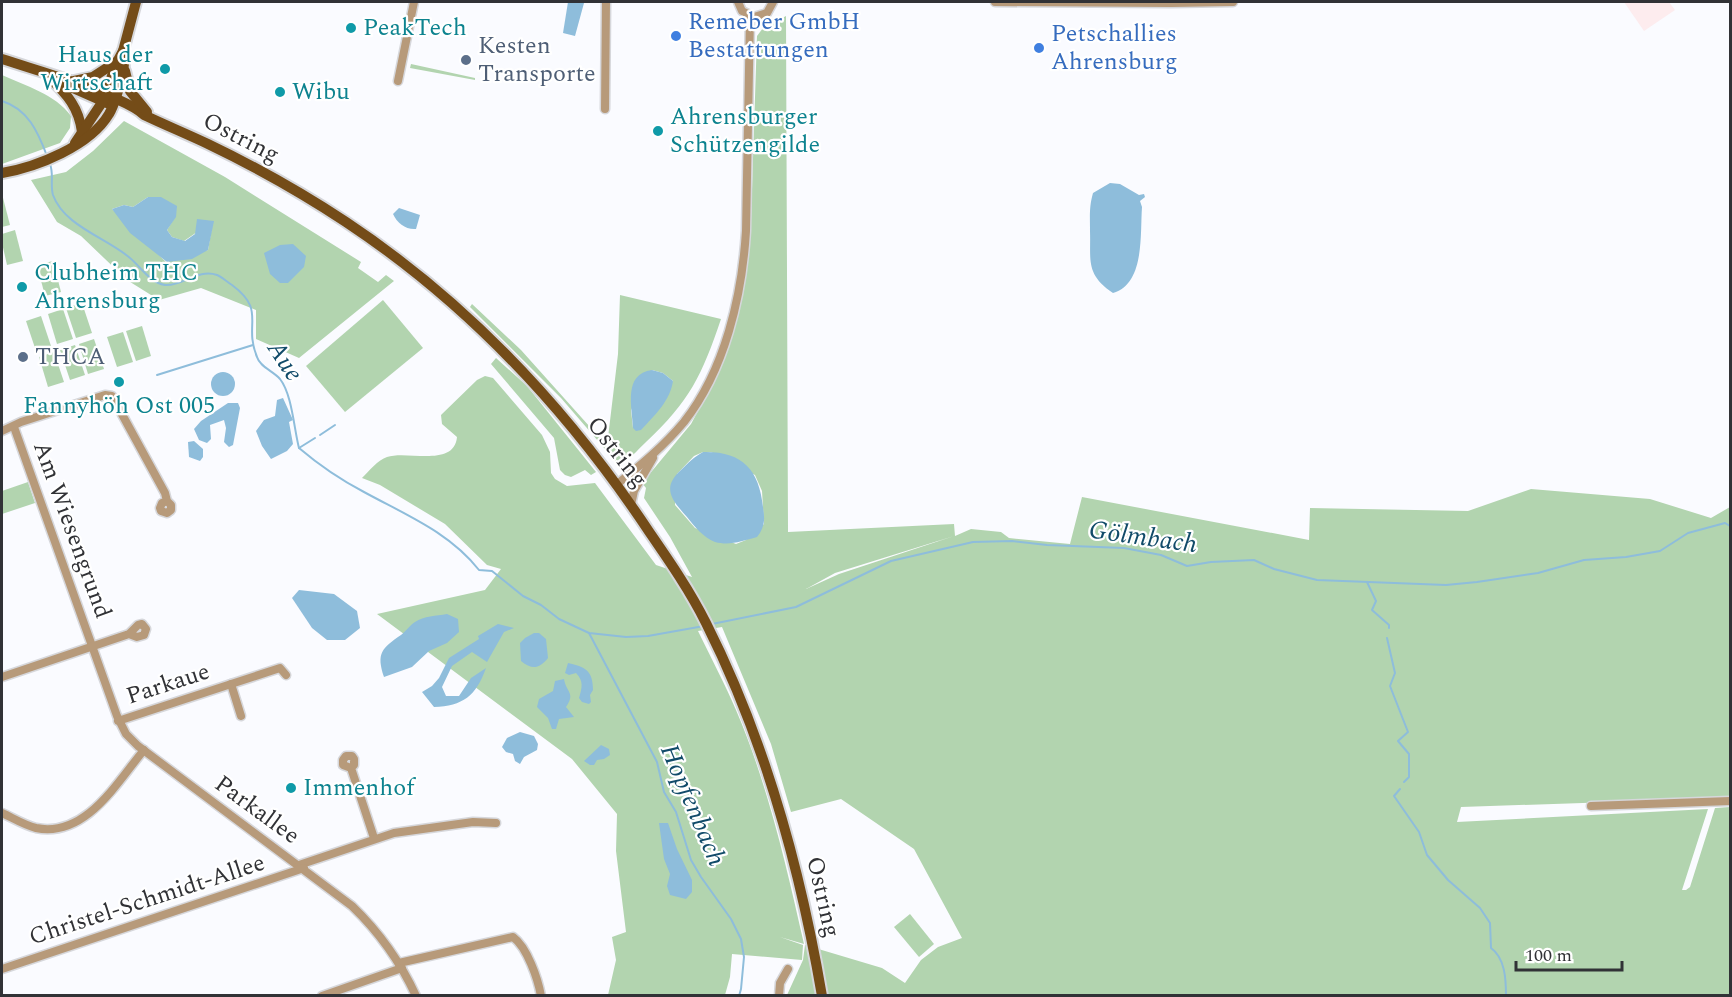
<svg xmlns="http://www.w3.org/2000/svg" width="1732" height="997" viewBox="0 0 1732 997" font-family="Spectral,serif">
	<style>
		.industrial { fill: #fdecee }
		.green { fill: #b2d4af; fill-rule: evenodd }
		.water { fill: #8ebddb }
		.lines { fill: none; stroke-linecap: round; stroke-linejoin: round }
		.stream { stroke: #8ebddb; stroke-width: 2 }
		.minor-casing { stroke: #d6d7db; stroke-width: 11 }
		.major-casing { stroke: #d6d7db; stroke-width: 14 }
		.minor { stroke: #b79a7a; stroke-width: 8 }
		.major { stroke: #744c18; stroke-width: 10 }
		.culture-dot { fill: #0f9aa8; stroke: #fff; stroke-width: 2 }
		.shop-dot { fill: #3f7fe0; stroke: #fff; stroke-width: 2 }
		.service-dot { fill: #5c6f8a; stroke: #fff; stroke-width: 2 }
		.labels { text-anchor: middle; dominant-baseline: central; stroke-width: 4.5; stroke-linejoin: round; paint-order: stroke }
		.shop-label { font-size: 24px; fill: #366cbe; stroke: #fff; text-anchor: start }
		.culture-label { font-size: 24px; fill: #0d838f; stroke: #fff; text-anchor: start }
		.service-label { font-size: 24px; fill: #4e5e75; stroke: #fff; text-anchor: start }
		.street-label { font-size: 24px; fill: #313236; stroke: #fff }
		.water-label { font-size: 26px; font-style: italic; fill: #114b69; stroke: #fff }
	</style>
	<rect width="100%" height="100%" fill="#fafbff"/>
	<!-- industrial -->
	<path class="industrial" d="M1624,2h45l6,8 -31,21z"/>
	<!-- green -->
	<g class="green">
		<path d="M786,16l2,516 166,-8 1,12 16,-7 30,3 8,6 61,6 12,-47 227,43 1,-32 158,3 63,-22 119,10 61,19 19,-11v291l-269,9 -4,15 251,-13 -26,81h4l4,-3 25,-79 15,-1v188h-943l16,-35 2,-15 77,23 23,15 16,-23 17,-13 24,-9 -48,-89 -73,-50 -50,13 -20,-68 -49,-117 -24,4c13,27 27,53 38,79 32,75 50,155 68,234l-24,-7 23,8 -1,15 -70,-6 -2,23 -5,18h-117l8,-35 -4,-23 14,-5 -10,-81 1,-37 -45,-55 -195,-145 108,-24 16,-21 -14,-4 -42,-41 -65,-39 -18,-7c7,-7 16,-18 25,-21 20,-7 67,11 70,-20l-15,-13 -1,-9 36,-35 8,-4 8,2 49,57 8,17 1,21 4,6 12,7 28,-3 61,82 36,12 -22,-40 -26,-39 2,-10 -4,-5 49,-59 20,-37 10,-25 21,-71 9,-71 6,-184 6,-8zM703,452h8l44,23 7,16 2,33 -18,16 -10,4 -41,-16 -20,-23 2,-31 17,-18zM954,536l-115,38 -33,15 29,-16z"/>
		<path d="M411,64l64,14v2l-65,-12z"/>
		<path d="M2,75c24,11 53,19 69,41l-1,12 -10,15 -58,21z"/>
		<path d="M124,121l101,56 136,85 -3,6 20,14 8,-7 8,6 -95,77 -43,-19v-29l-55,-22 -42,12 -32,-20 -46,-44 -24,-14 -26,-42 35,-8 27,-21zM148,197l27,20 -8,13 5,7 12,4 29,-20 -5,29 -42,12 -54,-53 12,-4 9,2z"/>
		<path d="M2,194l8,31 -8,2z"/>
		<path d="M15,230l8,31 -16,4 -5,-22v-9z"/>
		<path d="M53,261l8,31 -16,4 -8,-31z"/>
		<path d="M620,295l101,24c-19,56 -31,82 -75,123 -9,8 -17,20 -29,21l-56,-65 -91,-91 2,-3 49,46 86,96 11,-92zM652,370l11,3 10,8 -40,47 -2,-18z"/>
		<path d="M383,300l40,48 -78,64 -39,-46z"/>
		<path d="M82,303l10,30 -16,5 -10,-30z"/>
		<path d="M63,309l10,30 -16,5 -9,-30z"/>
		<path d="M41,316l10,30 -15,5 -10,-30z"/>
		<path d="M142,326l9,30 -15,5 -10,-30z"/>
		<path d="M123,332l10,30 -16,5 -10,-30z"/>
		<path d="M94,339l10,30 -16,5 -9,-30z"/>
		<path d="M75,345l10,30 -15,5 -10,-30z"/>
		<path d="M54,352l10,30 -16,5 -9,-30z"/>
		<path d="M496,358l31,28 69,86 -5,3 -6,-5 -14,7 -6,-2 -5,-5 -6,-32 -63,-74z"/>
		<path d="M28,482l7,21 -33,11v-23z"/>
		<path d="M910,914l24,30 -15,13 -25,-30z"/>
	</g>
	<!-- water -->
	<g class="water">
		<path d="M568,2h15l1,1 -9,33 -12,-3z"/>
		<path d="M1110,183l10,1 19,11 5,-1 1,3 -5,4 2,6c-2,27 3,77 -29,86 -28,-19 -22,-33 -23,-62 0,-15 -1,-24 3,-38z"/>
		<path d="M148,197h13l16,9 -1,11 -9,13 5,7 13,4 10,-7 2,-15 17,2 -6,29 -16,9 -25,3 -37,-29 -18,-24 12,-4 9,2z"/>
		<path d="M399,208l21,7 -4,14c-10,1 -19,-6 -23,-15z"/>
		<path d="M293,244l13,12 -2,11 -16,16h-8l-10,-9 -6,-21 16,-8z"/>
		<path d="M652,370l11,3 10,8c-3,20 -18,34 -32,49l-5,1 -3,-3c-1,-22 -10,-54 19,-58z"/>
		<circle cx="223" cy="384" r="12"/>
		<path d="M283,398l10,22 -4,2 4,22 -6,7 -16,8 -9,-13 -6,-15 8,-11 11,-4 2,-16z"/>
		<path d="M228,403h10l2,5 -7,37 -4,2 -5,-5 2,-14 -2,-8 -14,5 1,14 -4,4 -8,-3 -5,-11 7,-8z"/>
		<path d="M194,441l9,8v8l-3,4 -11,-4 -1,-15z"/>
		<path d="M703,452c39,-1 56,17 60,55 2,12 2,20 -6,30 -15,4 -27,9 -42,5 -12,-5 -20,-15 -28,-25 -15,-17 -26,-29 -6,-47 7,-7 13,-13 22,-18z"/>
		<path d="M299,590l35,4 23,17 3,17 -15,12h-18l-15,-12 -20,-30z"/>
		<path d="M447,614l11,5 1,13 -12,11 -18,8 -17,16 -28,10c-8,-24 -2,-29 17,-42 5,-4 9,-10 14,-13 9,-6 21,-6 32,-8z"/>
		<path d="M498,624l16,4 -10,4 -17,30 -15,-10 -20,14 -10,21 4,9h13l12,-18 15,-10c-10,28 -23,38 -52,39l-12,-15 10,-6 7,-8 10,-20 30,-19 -1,-3z"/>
		<path d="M534,633h5l7,6 2,19c-9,11 -16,12 -27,3l-1,-18 5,-5z"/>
		<path d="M568,663c17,4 25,7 25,27l-3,5 1,7 -2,2 -7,-2 -3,-4c3,-10 5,-17 -3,-25l-7,2 -4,-2z"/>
		<path d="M564,679c2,13 12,14 2,28l8,10 -15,2 -3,10h-4l-4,-11 -11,-11 2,-8 14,-8 2,-10z"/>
		<path d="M520,732l14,4 4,8 -1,6 -13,7 -4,7 -5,-3 -2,-7 -7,-2 -4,-5 5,-9z"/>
		<path d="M601,745l8,4 1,6 -6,4 -7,1 -3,5h-4l-6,-4z"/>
		<path d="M659,823h9l9,26 15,31v12l-6,7 -16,-4 -3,-9 3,-12 -6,-15z"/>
	</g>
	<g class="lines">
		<!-- stream -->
		<g class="stream">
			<path d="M2,101c26,8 36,31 45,55"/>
			<path d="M50,164c4,10 0,21 3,31 11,31 54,43 77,63 11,9 19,24 35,27 17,2 33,-17 52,-10 5,2 10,7 15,10 35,26 11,38 25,72 3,10 16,14 23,22 12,15 14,50 19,69 20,17 42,32 65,44 42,23 85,40 115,78l13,1 31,25 18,9 18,14 30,14 37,4 22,-1 56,-10"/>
			<path d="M157,375l96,-30"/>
			<path d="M320,435l15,-10"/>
			<path d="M299,448l16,-10"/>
			<path d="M1367,582l9,19 -4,9 17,15v3"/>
			<path d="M712,624l84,-17 95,-46 82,-19 39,-1 35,4 77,3 37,7 26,11 24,-4 43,-2 20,9 43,11 129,5 31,-3 61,-9 46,-13 42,-3 34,-6 28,-18 37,-10 5,3"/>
			<path d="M589,633l68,129 7,30 12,20 15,48 10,17 30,42 10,20 3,18 -3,32 -2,7"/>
			<path d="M1387,638l8,35 -5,13 18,46 -10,9 11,13v23l-5,5"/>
			<path d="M1400,789l-6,7 25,36 8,23 21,25 32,28 10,15 1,25c14,10 15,31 15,48"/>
		</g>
		<defs>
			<g id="minor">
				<path d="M738,2l4,9 12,6 13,-4 6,-11"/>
				<path d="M995,2l176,1 62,-1"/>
				<path d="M398,81l16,-79"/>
				<path d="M605,109l1,-107"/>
				<path d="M14,427l103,289 9,18 12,12 214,160c27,26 48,55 64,90"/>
				<path d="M2,431l19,-9 84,-27 7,1 53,97 2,8 4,4v5l-4,3 -6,-2 -1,-3 2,-5 5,-2"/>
				<path d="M616,485c25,-20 48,-39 68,-63 41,-52 58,-126 62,-191l4,-215"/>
				<path d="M631,505l3,-14 19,-33"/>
				<path d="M2,677l127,-43 8,3 7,-2 2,-6 -4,-5 -4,1 -9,9"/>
				<path d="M231,684l10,32"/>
				<path d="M118,721l162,-53 6,7"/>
				<path d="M351,768l-8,-3v-5l3,-4h6l2,3v6l-3,3 23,70"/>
				<path d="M1591,806l139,-5"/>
				<path d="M2,813c11,5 22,12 34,15 50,10 81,-46 108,-78"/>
				<path d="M299,865l95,-32 79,-11 23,1"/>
				<path d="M399,963l114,-26c14,10 25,42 28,59"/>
				<path d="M2,969l302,-101"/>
				<path d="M322,996l80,-28"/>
				<path d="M779,996l1,-13 8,-14"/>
			</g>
			<g id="major">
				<path d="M2,59c37,12 74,22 110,38 11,5 24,10 32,18 21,10 43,19 64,29 48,23 94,49 138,78 122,81 223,189 304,311 20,29 40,58 56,90 59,117 94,244 116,373"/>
				<path d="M125,71l5,20 17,21"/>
				<path d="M50,78c17,16 29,30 32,54"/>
				<path d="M74,81l19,-4 23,-15"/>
				<path d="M66,85l43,19"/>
				<path d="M75,143l28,-42 14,-39 6,-11 13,-49"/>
				<path d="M2,173c35,-6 88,-27 107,-59 5,-8 7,-17 10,-26 3,-13 7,-24 4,-37"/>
			</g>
		</defs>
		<!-- minor casing -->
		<use href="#minor" class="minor-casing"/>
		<!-- major casing -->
		<use href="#major" class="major-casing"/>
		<!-- minor -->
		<use href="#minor" class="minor"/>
		<!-- major -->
		<use href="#major" class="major"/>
	</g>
	<!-- markers -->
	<g class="culture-dot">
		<circle cx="351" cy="28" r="6"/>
		<circle cx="165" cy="69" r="6"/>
		<circle cx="280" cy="92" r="6"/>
		<circle cx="658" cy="131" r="6"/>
		<circle cx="22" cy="287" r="6"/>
		<circle cx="119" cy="382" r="6"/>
		<circle cx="291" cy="788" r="6"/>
	</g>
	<g class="shop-dot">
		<circle cx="676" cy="36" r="6"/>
		<circle cx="1039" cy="48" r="6"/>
	</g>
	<g class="service-dot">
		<circle cx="466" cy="60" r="6"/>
		<circle cx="23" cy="357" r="6"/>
	</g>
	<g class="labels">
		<!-- shop labels -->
		<g class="shop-label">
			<text x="688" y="22">Remeber GmbH<tspan x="688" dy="28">Bestattungen</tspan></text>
			<text x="1051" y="34">Petschallies<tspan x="1051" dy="28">Ahrensburg</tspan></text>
		</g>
		<!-- culture labels -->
		<g class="culture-label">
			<text x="363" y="28">PeakTech</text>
			<text x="153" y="55" text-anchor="end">Haus der<tspan x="153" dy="28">Wirtschaft</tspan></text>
			<text x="292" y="92">Wibu</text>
			<text x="670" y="117">Ahrensburger<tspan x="670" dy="28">Schützengilde</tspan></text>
			<text x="34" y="273">Clubheim THC<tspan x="34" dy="28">Ahrensburg</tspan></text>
			<text x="119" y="406" text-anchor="middle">Fannyhöh Ost 005</text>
			<text x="303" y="788">Immenhof</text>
		</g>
		<!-- service labels -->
		<g class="service-label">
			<text x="478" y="46">Kesten<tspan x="478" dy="28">Transporte</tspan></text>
			<text x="35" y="357">THCA</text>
		</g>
		<!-- street labels -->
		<g class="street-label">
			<text transform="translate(241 138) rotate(27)">Ostring</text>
			<text transform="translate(617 452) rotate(52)">Ostring</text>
			<text transform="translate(72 530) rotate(70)">Am Wiesengrund</text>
			<text transform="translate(168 684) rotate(-18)">Parkaue</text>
			<text transform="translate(257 810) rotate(36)">Parkallee</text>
			<text transform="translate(823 897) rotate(77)">Ostring</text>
			<text transform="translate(147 900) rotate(-18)">Christel-Schmidt-Allee</text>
		</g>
		<!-- water labels -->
		<g class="water-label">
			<text transform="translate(285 361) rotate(57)">Aue</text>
			<text transform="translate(1143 537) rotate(8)">Gölmbach</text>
			<text transform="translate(693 805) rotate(67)">Hopfenbach</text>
		</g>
	</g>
	<!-- border -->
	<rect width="1732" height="997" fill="none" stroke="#313236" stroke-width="6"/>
	<!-- scale -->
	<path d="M1516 961v9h106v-9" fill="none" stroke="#313236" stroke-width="3"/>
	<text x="1525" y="961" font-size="18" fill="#313236" stroke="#ffffff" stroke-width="4.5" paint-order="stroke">100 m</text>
</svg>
